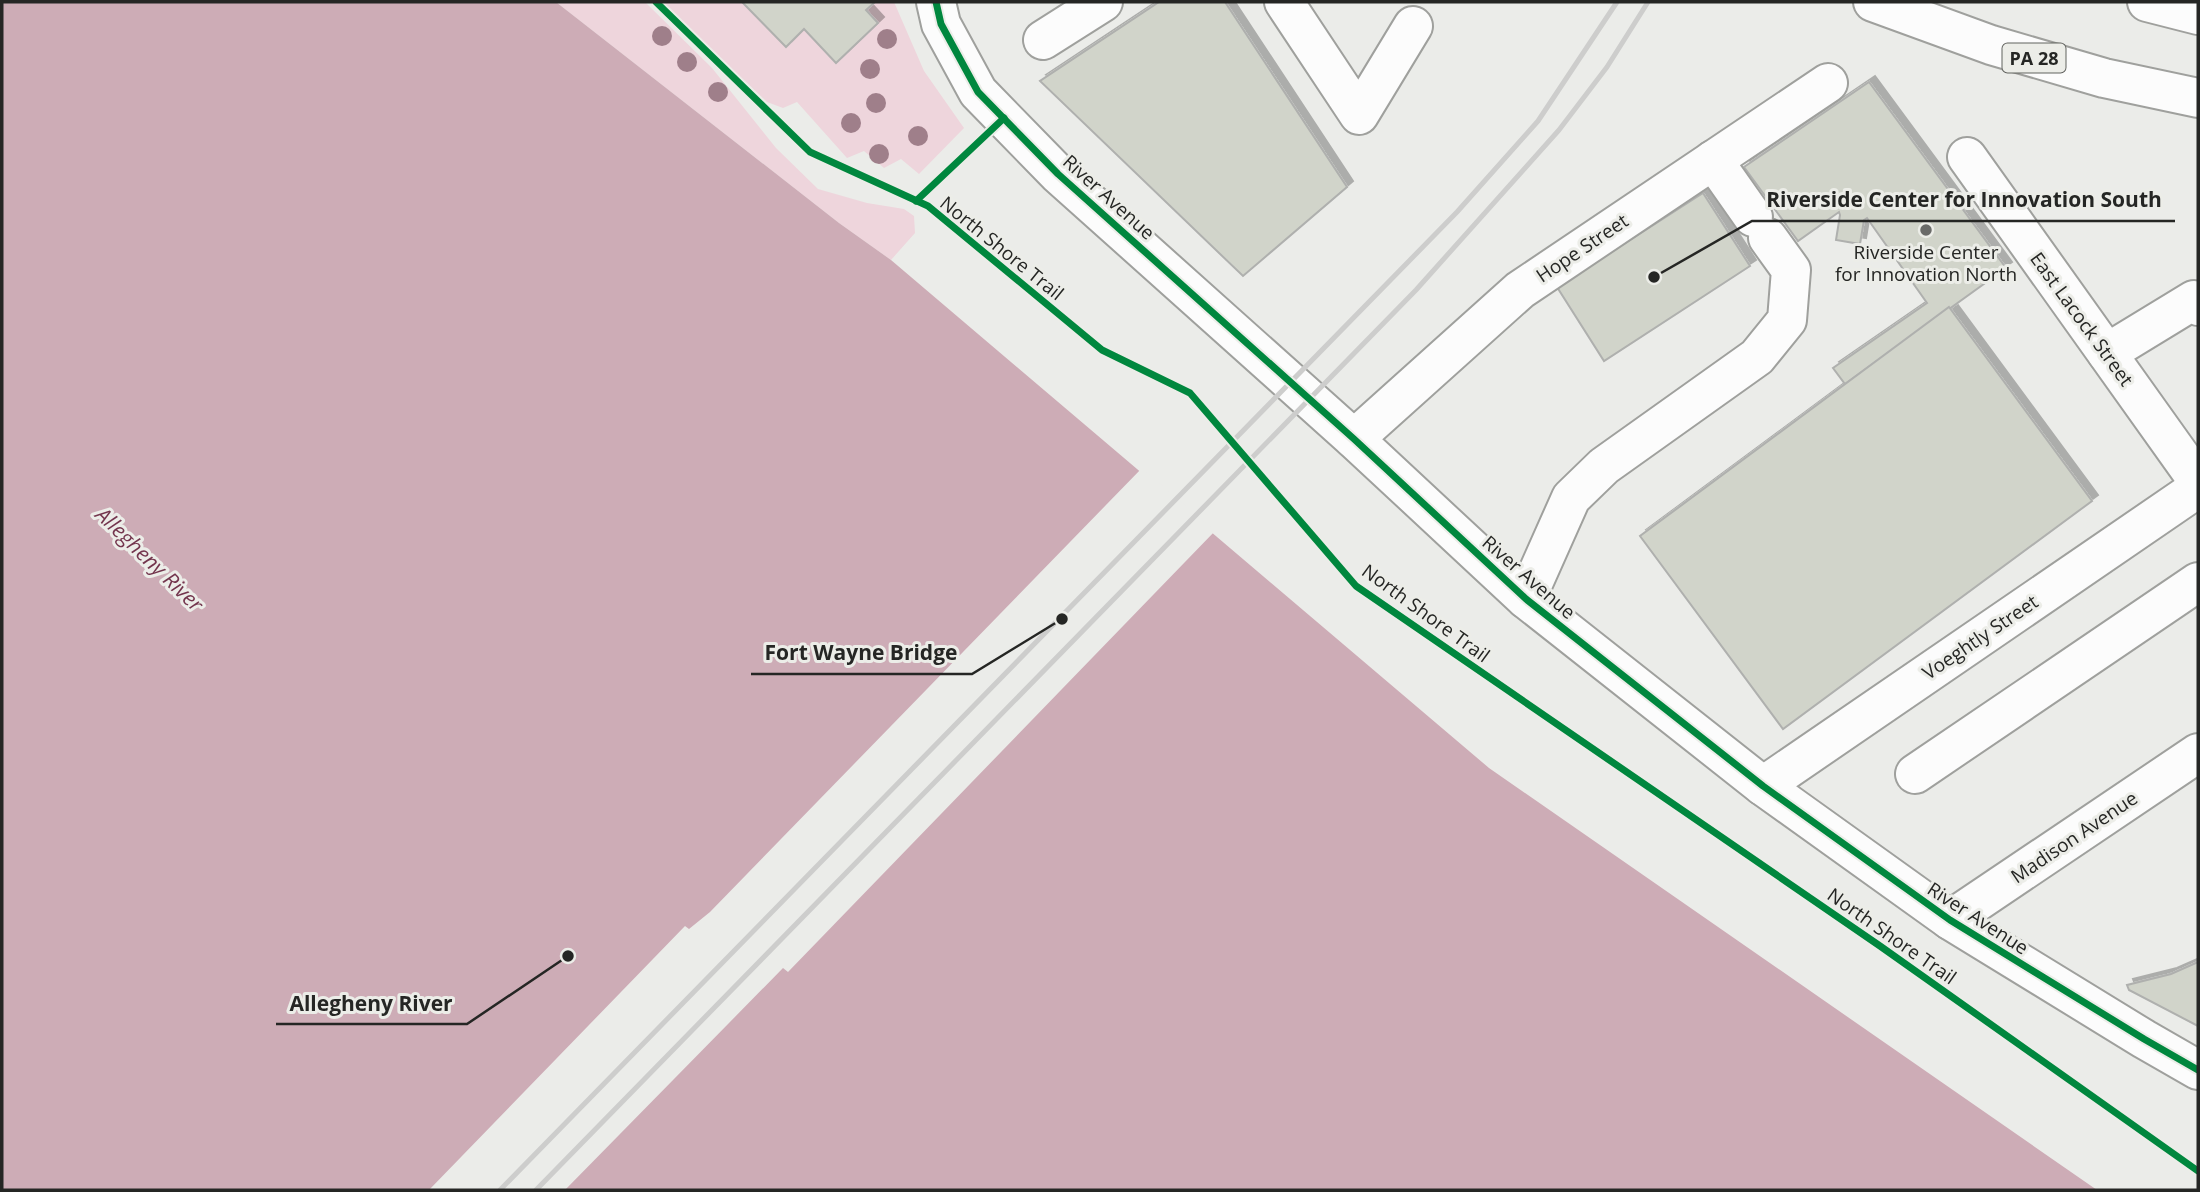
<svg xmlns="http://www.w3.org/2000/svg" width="2200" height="1192" viewBox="0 0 2200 1192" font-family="'Open Sans',sans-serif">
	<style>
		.green { fill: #eed5dc }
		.water { fill: #cdacb6 }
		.pier { fill: #ebece9 }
		.building { fill: #d1d4ca; stroke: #afb0ae; stroke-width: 2; filter: url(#shadow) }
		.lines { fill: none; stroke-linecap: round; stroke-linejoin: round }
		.minor-casing { stroke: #9fa09d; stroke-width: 42 }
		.highway-casing { stroke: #9fa09d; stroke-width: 42 }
		.minor { stroke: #fcfcfc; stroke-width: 38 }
		.highway { stroke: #fcfcfc; stroke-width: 38 }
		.rail { stroke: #cdcdcc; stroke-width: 5 }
		.cycleway-casing { stroke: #ecede8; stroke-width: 11 }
		.cycleway { stroke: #00873e; stroke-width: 7 }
		.tree { fill: #9f7f8a }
		.poi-dot { fill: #6a6b69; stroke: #ecede8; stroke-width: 2.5 }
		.labels { text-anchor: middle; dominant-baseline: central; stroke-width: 6; stroke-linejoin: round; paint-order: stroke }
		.shield { fill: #ecede8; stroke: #61625f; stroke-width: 2 }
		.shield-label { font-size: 18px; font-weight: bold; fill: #252624 }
		.street-label { font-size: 19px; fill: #252624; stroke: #ecede8 }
		.poi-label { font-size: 19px; fill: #252624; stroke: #ecede8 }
		.water-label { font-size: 21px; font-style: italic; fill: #73354d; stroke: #ecede8 }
		.leader { fill: none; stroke: #252624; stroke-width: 2.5 }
		.callout-dot { fill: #252624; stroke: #ecede8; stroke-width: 2.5 }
		.callout-label { font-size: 21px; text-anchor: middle; font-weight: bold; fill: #252624; stroke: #ecede8; stroke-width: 6; stroke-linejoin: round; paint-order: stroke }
	</style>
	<defs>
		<filter id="shadow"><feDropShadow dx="6" dy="-6" stdDeviation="0" flood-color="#0004"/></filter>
	</defs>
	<rect width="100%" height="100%" fill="#ebece9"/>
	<!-- green -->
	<g class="green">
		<path d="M556,2h89l67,66 64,80 42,41 49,14 37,6 10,7 1,17 -24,27 -52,-37z"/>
		<path d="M661,2h81l44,44 18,-17 32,33 42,-39 -12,-13 9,-8h19l30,69 40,57 -45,46 -18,-15 -17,9 -20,-17 -17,7 -50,-56 -14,6 -16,-6z"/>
	</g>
	<!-- water -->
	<path class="water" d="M2,2h554l283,221 52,37 598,508 608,422h-2095z"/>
	<!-- pier -->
	<path class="pier" d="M1142,468l73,63 -427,441 -5,-4 -218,222h-136l256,-264 4,3 21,-17z"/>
	<!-- building -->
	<g class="building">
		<path d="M742,2h133l-9,8 12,13 -42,40 -32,-34 -18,18z"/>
		<path d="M1159,2h66l122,185 -104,89 -203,-195z"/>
		<path d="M1869,82l137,186 -161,116 -12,-16 94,-65 -60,-85 -3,2 -4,24 -24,-4 4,-25 -1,-3 -41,29 -54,-74z"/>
		<path d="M1703,193l47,73 -146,95 -47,-74z"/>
		<path d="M1949,307l143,194 -309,228 -143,-193z"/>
		<path d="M2198,962v64l-69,-36 -2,-5 44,-11z"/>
	</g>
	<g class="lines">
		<defs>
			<g id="minor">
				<path d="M936,2l5,22 37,68 80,82 296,265 172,160 237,187 187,134 194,119 54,31"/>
				<path d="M1284,2l75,113 54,-89"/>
				<path d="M1043,40l60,-38"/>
				<path d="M1967,157l231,324"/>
				<path d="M1713,160l40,57"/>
				<path d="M2107,353l87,-53 4,6"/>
				<path d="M1354,439l166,-149 308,-207"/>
				<path d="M1526,599l45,-101 33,-32 153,-109 30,-37 4,-50 -23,-32"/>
				<path d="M1915,774l283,-192"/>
				<path d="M1763,786l435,-298"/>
				<path d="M1950,920l248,-167"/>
			</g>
			<g id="highway">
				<path d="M1873,2l118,43 113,33 94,20"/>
				<path d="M2147,2l51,13"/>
			</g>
		</defs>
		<!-- minor casing -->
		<use href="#minor" class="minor-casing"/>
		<!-- highway casing -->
		<use href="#highway" class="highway-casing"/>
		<!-- minor -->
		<use href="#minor" class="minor"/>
		<!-- highway -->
		<use href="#highway" class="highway"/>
		<!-- rail -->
		<g class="rail">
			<path d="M500,1190l957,-978 81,-91 79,-119"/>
			<path d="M536,1190l880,-900 143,-160 48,-63 41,-65"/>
		</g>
		<defs>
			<g id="cycleway">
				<path d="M656,2l154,150 118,54 174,144 88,43 166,193 524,360 318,225"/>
				<path d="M936,2l5,22 37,68 80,82 296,265 172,160 237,187 187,134 194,119 54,31"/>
				<path d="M916,201l88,-83"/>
			</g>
		</defs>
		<!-- cycleway casing -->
		<use href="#cycleway" class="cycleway-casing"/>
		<!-- cycleway -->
		<use href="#cycleway" class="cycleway"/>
	</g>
	<!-- trees -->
	<g class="tree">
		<circle cx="662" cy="36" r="10"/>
		<circle cx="887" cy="39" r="10"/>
		<circle cx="687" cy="62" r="10"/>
		<circle cx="870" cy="69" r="10"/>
		<circle cx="718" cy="92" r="10"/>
		<circle cx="876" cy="103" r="10"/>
		<circle cx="851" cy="123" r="10"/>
		<circle cx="918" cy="136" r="10"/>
		<circle cx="879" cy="154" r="10"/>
	</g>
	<!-- markers -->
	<circle class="poi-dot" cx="1926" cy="230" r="7"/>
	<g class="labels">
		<!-- shield labels -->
		<rect class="shield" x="2002.5" y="43.5" width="63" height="29" rx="5"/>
		<g class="shield-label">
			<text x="2034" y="58">PA 28</text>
		</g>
		<!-- street labels -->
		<g class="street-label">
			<text transform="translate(1109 197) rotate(42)">River Avenue</text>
			<text transform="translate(1002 248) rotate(39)">North Shore Trail</text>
			<text transform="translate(1582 248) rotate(-34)">Hope Street</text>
			<text transform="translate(2082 319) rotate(54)">East Lacock Street</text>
			<text transform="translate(1529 577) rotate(41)">River Avenue</text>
			<text transform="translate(1426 613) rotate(36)">North Shore Trail</text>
			<text transform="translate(1980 637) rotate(-34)">Voeghtly Street</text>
			<text transform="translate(2074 837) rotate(-34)">Madison Avenue</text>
			<text transform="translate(1978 918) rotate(33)">River Avenue</text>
			<text transform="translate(1892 936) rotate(35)">North Shore Trail</text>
		</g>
		<!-- poi labels -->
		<g class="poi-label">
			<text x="1926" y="252">Riverside Center<tspan x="1926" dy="22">for Innovation North</tspan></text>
		</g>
		<!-- water labels -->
		<g class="water-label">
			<text transform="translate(150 559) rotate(44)">Allegheny River</text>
		</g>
	</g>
	<!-- callouts -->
	<path class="leader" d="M1654 277L1752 221H2175M1062 619L972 674H751M568 956L467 1024H276"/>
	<g class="callout-dot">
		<circle cx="1654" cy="277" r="7"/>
		<circle cx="1062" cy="619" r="7"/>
		<circle cx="568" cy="956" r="7"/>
	</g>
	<g class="callout-label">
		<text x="1964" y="207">Riverside Center for Innovation South</text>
		<text x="861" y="660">Fort Wayne Bridge</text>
		<text x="371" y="1011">Allegheny River</text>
	</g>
	<!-- border -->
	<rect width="2200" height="1192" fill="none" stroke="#252624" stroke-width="7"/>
</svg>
